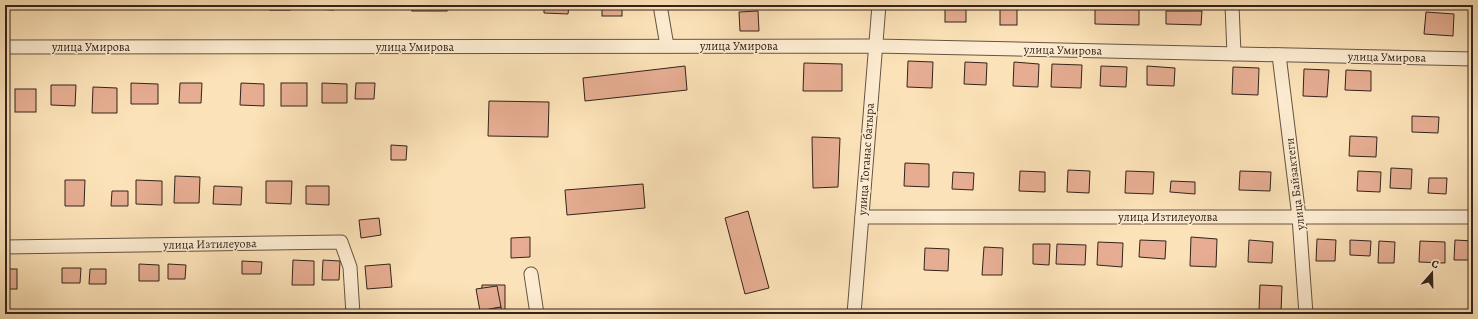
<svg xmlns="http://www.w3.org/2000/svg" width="1478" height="319" viewBox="0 0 1478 319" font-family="Alegreya,serif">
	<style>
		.building { fill: #e6ad92; stroke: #34241b }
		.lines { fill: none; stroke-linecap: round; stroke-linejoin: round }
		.minor-casing { stroke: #665442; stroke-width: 15 }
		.minor { stroke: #fdecd1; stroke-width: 13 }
		.labels { text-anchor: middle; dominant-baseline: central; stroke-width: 3; stroke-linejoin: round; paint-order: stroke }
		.street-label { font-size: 12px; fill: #34241b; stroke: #fdecd1 }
	</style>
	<rect width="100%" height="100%" fill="#fce2b8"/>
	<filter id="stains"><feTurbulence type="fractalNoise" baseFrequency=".005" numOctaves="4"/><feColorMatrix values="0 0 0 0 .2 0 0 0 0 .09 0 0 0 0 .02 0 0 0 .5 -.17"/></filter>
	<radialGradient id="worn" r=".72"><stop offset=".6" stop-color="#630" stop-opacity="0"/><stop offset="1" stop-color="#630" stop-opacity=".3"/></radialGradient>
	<!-- building -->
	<g class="building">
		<rect x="5" y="5" width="22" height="3"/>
		<path d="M50,5h22v4l-23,-1z"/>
		<rect x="91" y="5" width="22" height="3"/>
		<rect x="132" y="5" width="21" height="1"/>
		<rect x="227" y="5" width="19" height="3"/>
		<rect x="270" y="5" width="20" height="5"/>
		<path d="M313,5h21v5l-21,-1z"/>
		<rect x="412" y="5" width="35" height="6"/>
		<rect x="472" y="5" width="21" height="3"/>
		<path d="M544,5h25l-1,9 -24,-1z"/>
		<rect x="602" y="5" width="20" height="11"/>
		<rect x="945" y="5" width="21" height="17"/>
		<rect x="1000" y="5" width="17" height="20"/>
		<path d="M1095,5h44v20l-44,-1z"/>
		<path d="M758,11l1,20h-19l-1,-19z"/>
		<path d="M1166,11h36l-1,14 -35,-1z"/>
		<path d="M1426,12l28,2 -1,22 -29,-2z"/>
		<path d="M1472,14l1,1v22h-3z"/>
		<path d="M908,61l25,1 -1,26 -25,-1z"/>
		<path d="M965,62l22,1 -1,22 -22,-1z"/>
		<path d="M1014,62l25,2 -1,23 -25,-1z"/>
		<path d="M804,63l38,1v27h-39z"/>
		<path d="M1052,64l30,1 -1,23 -30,-1z"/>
		<path d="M685,66l2,24 -102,11 -2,-23z"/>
		<path d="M1101,66l26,1 -1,20 -26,-1z"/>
		<path d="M1147,66l28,2 -1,18 -27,-1z"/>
		<path d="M1233,67l26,1 -1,27 -26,-1z"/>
		<path d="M1304,69l25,1 -2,27 -24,-1z"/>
		<path d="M1346,70l25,1v20l-26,-1z"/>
		<path d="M131,83l27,1v20h-27z"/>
		<path d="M180,83h22l-1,20h-22z"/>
		<path d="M241,83l23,1v22l-24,-1z"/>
		<rect x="281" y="83" width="26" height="23"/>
		<path d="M322,83l25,1v19h-25z"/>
		<path d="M356,83h19l-1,16h-19z"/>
		<path d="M51,85h25l-1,21 -24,-1z"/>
		<path d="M93,87l24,1v25h-25z"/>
		<rect x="15" y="89" width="21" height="23"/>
		<path d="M489,101l60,1 -1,35 -60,-1z"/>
		<path d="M1412,116l27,1 -1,16 -26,-1z"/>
		<path d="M1350,136l27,1 -1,20 -27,-1z"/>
		<path d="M812,137l28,1 -2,49 -25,1z"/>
		<path d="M391,145l16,1 -1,14h-15z"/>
		<path d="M905,163l24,1v23l-25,-1z"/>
		<path d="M1391,168l21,1 -1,20 -21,-1z"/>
		<path d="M1068,170l22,1 -1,22 -22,-1z"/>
		<path d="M1020,171l25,1v20l-26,-1z"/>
		<path d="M1126,171l28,1 -1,22 -28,-1z"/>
		<path d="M1240,171l31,1 -1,19 -31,-1z"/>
		<path d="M1358,171l23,1 -1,20 -23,-1z"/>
		<path d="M953,172l21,1 -1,17 -21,-1z"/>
		<path d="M175,176l25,1 -1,26h-25z"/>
		<path d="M1429,178h18l-1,16 -18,-1z"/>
		<path d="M65,180h20l-1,26h-19z"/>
		<path d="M136,180l26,1v24l-26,-1z"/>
		<path d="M266,181h26l-1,23 -25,-1z"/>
		<path d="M1171,181l24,1v12l-25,-2z"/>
		<path d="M643,184l2,24 -78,7 -2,-25z"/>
		<path d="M214,186l28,1 -1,18 -28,-1z"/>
		<path d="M306,186h23v19l-23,-1z"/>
		<path d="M112,191h16v15h-17z"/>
		<path d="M748,211l21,77 -24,6 -20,-76z"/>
		<path d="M379,218l2,17 -20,3 -2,-18z"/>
		<path d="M530,237v20l-19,1v-20z"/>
		<path d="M1191,237l26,2 -1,28 -26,-1z"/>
		<path d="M1317,239l19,1 -1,21h-19z"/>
		<path d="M1140,240l26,1 -1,18 -26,-2z"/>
		<path d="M1249,240l24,2 -1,21 -24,-1z"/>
		<path d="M1350,240l21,1 -1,15 -20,-1z"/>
		<path d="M1455,240l18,1v19h-19z"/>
		<path d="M1379,241l16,1 -1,21h-16z"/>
		<path d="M1420,241l25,1v21l-26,-1z"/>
		<path d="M1098,242l25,1 -1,24 -25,-2z"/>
		<path d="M1033,244h17l-1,21 -16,-1z"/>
		<path d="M1057,244l29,1 -1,20 -29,-1z"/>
		<path d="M984,247l19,1 -1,27h-20z"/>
		<path d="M925,248l24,1 -1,22 -24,-1z"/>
		<path d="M293,260l21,1v24h-22z"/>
		<path d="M323,260l17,1 -1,19h-17z"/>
		<path d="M242,261l20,1 -1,12h-19z"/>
		<path d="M139,264l20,1v16h-20z"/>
		<path d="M168,264l18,1 -1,14h-17z"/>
		<path d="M390,264l2,23 -25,2 -2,-23z"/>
		<path d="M62,268h19l-1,15h-18z"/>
		<rect x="5" y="269" width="12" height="20"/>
		<path d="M90,269h16v15h-17z"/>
		<path d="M482,285h23v29h-24z"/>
		<path d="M1260,285l22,1 -1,26 -22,-1z"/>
		<path d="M497,286l4,21 -21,4 -4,-22z"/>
		<path d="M501,307l1,7h-22v-3z"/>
	</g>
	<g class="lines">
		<defs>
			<g id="minor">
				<path d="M660,5l7,41"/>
				<path d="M1232,5l2,49"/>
				<path d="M5,47l870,-1 598,13"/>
				<path d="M1279,55l20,162 7,97"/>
				<path d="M862,217h611"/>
				<path d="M5,247l336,-5 9,25 3,47"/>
				<path d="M531,274l6,40"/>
				<path d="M854,314l25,-309"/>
			</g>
		</defs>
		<!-- minor casing -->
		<use href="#minor" class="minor-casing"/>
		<!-- minor -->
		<use href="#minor" class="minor"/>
	</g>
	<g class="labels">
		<!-- street labels -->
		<g class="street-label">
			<text x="739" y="46">улица Умирова</text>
			<text x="91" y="47">улица Умирова</text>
			<text x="415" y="47">улица Умирова</text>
			<text transform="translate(1063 50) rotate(1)">улица Умирова</text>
			<text transform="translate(1387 57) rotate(1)">улица Умирова</text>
			<text transform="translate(866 159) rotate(-86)">улица Тоганас батыра</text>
			<text transform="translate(1295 184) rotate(-97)">улица Байзактеги</text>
			<text x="1168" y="217">улица Изтилеуолва</text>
			<text transform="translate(210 244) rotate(-1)">улица Изтилеуова</text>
		</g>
	</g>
	<!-- margin -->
	<rect width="1478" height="319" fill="none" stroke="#fce2b8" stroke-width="20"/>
	<rect x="6" y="6" width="1466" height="307" fill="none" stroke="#34241b" stroke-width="2"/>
	<rect x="10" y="10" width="1458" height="299" fill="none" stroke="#34241b"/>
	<!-- north arrow -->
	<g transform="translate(1432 273) rotate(20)" stroke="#fdecd1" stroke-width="3" paint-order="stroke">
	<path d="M0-3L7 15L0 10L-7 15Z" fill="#34241b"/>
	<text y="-6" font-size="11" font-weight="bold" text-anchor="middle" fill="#34241b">С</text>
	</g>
	<rect width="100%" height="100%" filter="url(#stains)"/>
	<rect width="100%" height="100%" fill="url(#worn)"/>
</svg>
